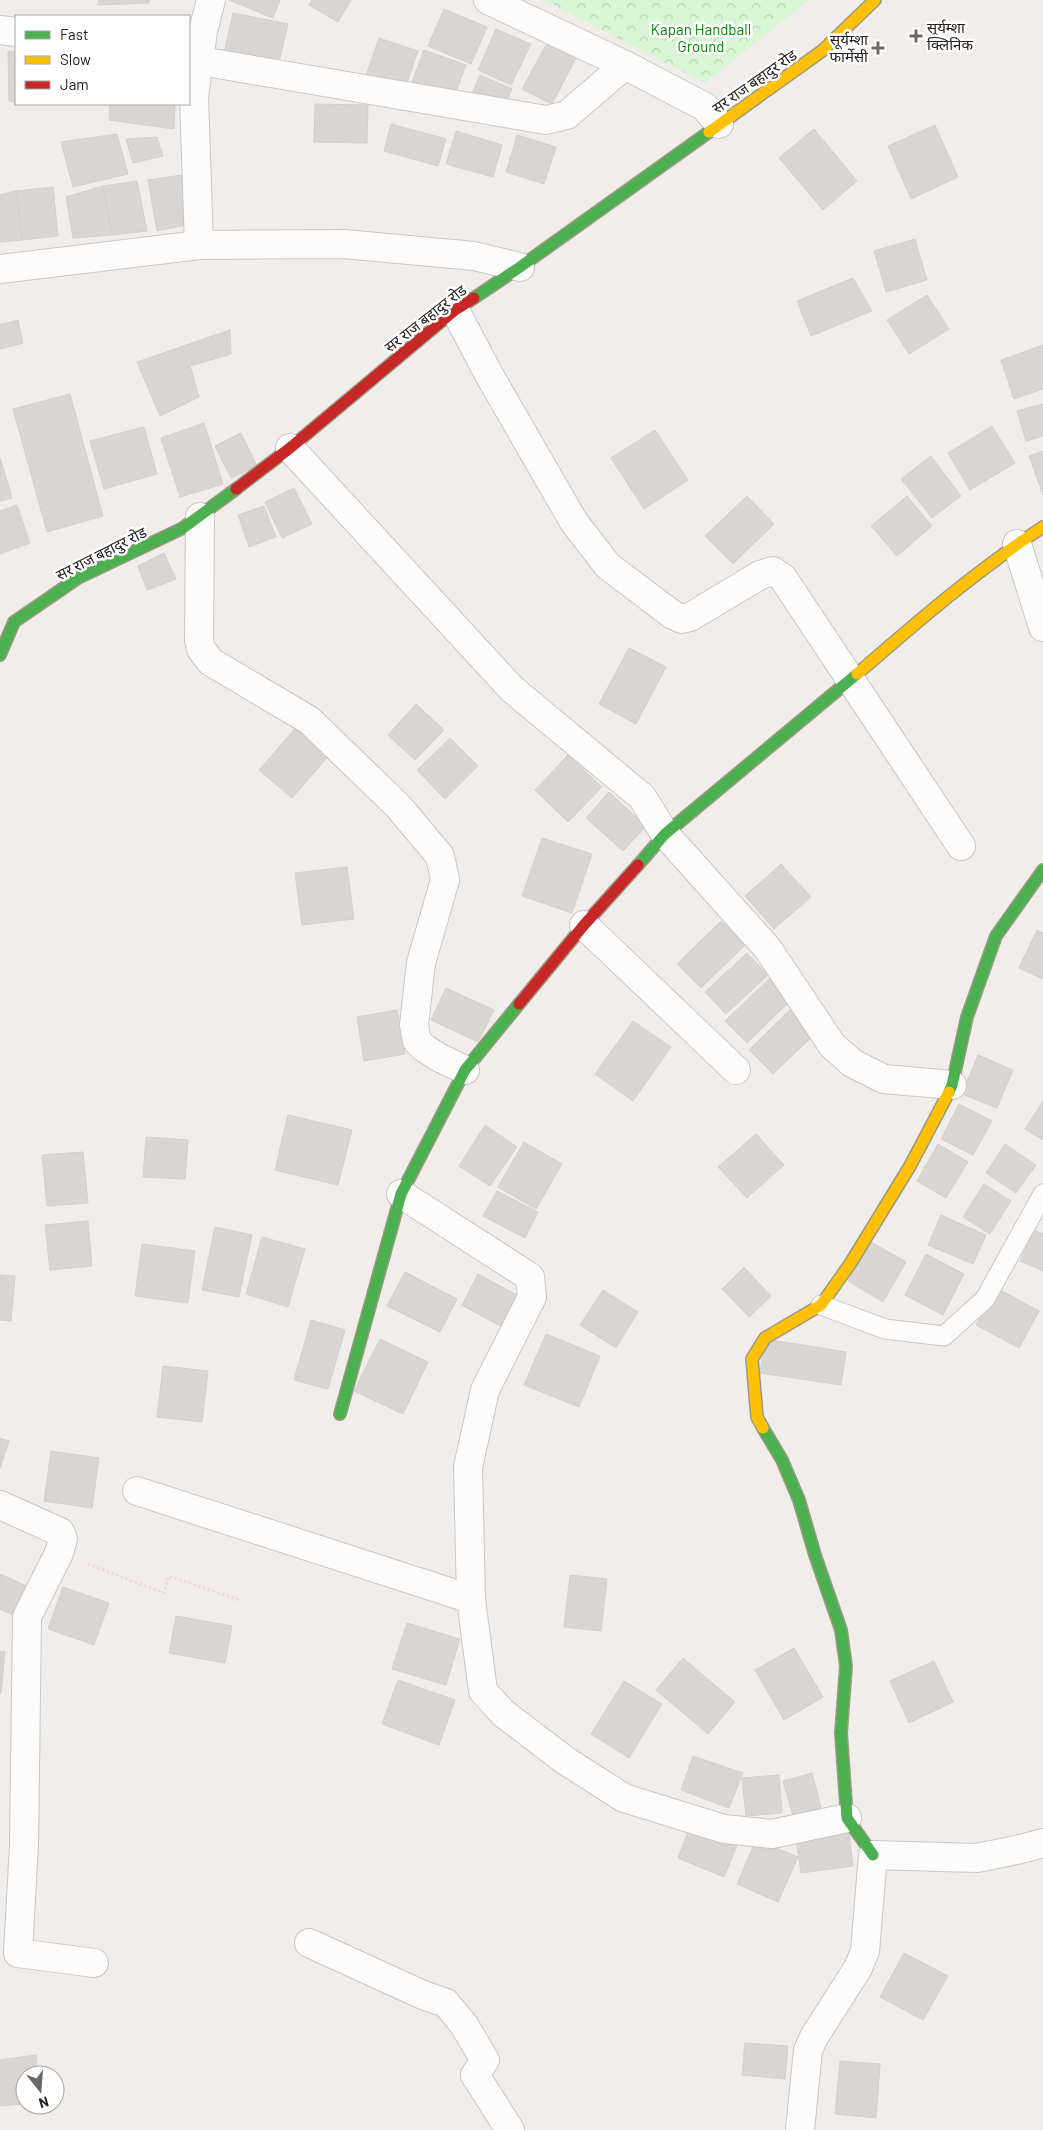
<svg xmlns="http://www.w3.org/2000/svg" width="1043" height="2130" viewBox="0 0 1043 2130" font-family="Barlow,'Noto Sans Devanagari',sans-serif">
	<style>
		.park { fill: url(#park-crowns) }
		.building { fill: #d8d5d3; stroke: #d3cfcb }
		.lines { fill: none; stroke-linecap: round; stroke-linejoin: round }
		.lane-casing { stroke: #c8c7c6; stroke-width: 21 }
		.street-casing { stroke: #c8c7c6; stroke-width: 30 }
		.fast-casing { stroke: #9b9a80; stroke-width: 14 }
		.slow-casing { stroke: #9b9a80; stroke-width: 14 }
		.jam-casing { stroke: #9b9a80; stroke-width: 14 }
		.path { stroke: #eddbda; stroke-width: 3; stroke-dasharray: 2.5 2.5; stroke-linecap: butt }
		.lane { stroke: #fdfcfc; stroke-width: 19 }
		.street { stroke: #fdfcfc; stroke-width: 28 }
		.fast { stroke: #4caf50; stroke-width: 11 }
		.slow { stroke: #ffc107; stroke-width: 11 }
		.jam { stroke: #c62828; stroke-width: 11 }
		.poi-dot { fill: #696867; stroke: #fff; stroke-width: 2 }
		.labels { text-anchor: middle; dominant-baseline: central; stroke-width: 5; stroke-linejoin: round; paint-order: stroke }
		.poi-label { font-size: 15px; fill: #212121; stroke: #fff; text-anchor: start }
		.park-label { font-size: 15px; fill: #048a07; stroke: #fff }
		.street-label { font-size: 15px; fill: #212121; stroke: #fff }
	</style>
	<defs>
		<pattern id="park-crowns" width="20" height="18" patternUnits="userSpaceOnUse" patternTransform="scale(1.25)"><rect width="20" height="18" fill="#d8f6d6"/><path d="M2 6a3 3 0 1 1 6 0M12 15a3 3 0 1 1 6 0" fill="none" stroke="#b9d3b7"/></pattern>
	</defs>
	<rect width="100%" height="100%" fill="#f0edea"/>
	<!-- park -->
	<path class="park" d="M544,0h265l-104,83z"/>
	<!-- building -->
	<g class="building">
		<path d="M99,0h50v3l-52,2z"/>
		<path d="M229,0h51l-7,18z"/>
		<path d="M312,0h39l-13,22 -29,-17z"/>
		<path d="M444,9l43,18 -16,37 -43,-18z"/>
		<path d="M233,13l55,11 -10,42 -54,-12z"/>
		<path d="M496,29l35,15 -20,41 -33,-15z"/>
		<path d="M379,38l39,13 -15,43 -39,-13z"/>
		<path d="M547,43l29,15 -24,46 -30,-15z"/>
		<path d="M424,50l42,15 -14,37 -42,-15z"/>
		<path d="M8,51l8,1v50l-7,-1z"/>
		<path d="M480,75l32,14 -10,22 -32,-13z"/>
		<path d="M110,104h65l-1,25 -65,-9z"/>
		<path d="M315,104l53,1 -1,38 -53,-1z"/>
		<path d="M391,124l55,15 -8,27 -54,-15z"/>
		<path d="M935,125l23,52 -47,22 -23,-53z"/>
		<path d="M814,129l43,52 -34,29 -44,-52z"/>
		<path d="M456,131l46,14 -9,32 -47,-13z"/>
		<path d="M117,134l11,40 -55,13 -12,-45z"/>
		<path d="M517,135l39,12 -12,37 -38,-12z"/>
		<path d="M157,137l6,19 -30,7 -7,-24z"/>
		<path d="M182,175l4,50 -29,6 -9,-51z"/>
		<path d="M137,181l10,50 -35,4 -9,-49z"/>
		<path d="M103,186l9,49 -39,3 -7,-41z"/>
		<path d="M53,187l5,49 -36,4 -6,-49z"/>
		<path d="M16,191l6,49 -22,2v-47z"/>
		<path d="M915,239l12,41 -41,12 -12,-41z"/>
		<path d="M853,278l19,33 -61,25 -14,-35z"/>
		<path d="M927,295l22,34 -40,25 -22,-34z"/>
		<path d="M18,320l5,23 -23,6v-24z"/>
		<path d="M230,330l1,24 -41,12 9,31 -39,19 -23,-54z"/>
		<path d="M1043,345v44l-29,10 -13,-39z"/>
		<path d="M70,394l33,122 -56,16 -34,-123z"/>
		<path d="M1043,404v32l-17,5 -9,-30z"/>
		<path d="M204,423l19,61 -43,13 -19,-59z"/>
		<path d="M992,426l23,37 -45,27 -22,-37z"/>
		<path d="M144,427l13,47 -53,15 -14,-48z"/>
		<path d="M655,430l33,50 -44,29 -33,-51z"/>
		<path d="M241,433l16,33 -26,12 -16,-32z"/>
		<path d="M1043,451v44l-14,-39z"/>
		<path d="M931,456l30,40 -29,22 -31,-39z"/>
		<path d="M0,457l12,41 -12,3z"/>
		<path d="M294,488l18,36 -30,14 -17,-36z"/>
		<path d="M747,496l27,28 -41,40 -28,-28z"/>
		<path d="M907,496l25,30 -35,30 -26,-30z"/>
		<path d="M17,505l13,38 -30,11v-43z"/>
		<path d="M264,506l12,31 -27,10 -11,-32z"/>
		<path d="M164,553l12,26 -29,11 -9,-24z"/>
		<path d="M629,648l37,19 -30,57 -37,-20z"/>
		<path d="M416,704l28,26 -29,30 -27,-25z"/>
		<path d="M299,724l33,28 -40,46 -33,-28z"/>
		<path d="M450,738l28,28 -33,33 -28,-29z"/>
		<path d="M568,755l34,32 -34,35 -33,-32z"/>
		<path d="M609,792l37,34 -23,25 -37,-33z"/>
		<path d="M542,838l50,16 -20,59 -50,-17z"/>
		<path d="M781,864l30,33 -37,32 -29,-33z"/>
		<path d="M347,867l7,52 -52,6 -7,-52z"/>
		<path d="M721,921l24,24 -44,43 -24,-24z"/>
		<path d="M1037,930l6,3v46l-24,-11z"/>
		<path d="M747,953l21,22 -42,39 -21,-22z"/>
		<path d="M770,978l21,22 -44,43 -22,-22z"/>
		<path d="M446,988l48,22 -16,32 -47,-22z"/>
		<path d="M794,1006l24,25 -45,43 -24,-24z"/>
		<path d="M397,1010l8,44 -41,7 -7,-44z"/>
		<path d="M633,1021l38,26 -38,54 -38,-27z"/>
		<path d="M978,1055l35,15 -16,38 -35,-14z"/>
		<path d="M1043,1101v39l-18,-11z"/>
		<path d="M959,1104l33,17 -19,34 -32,-16z"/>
		<path d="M288,1115l64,15 -14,55 -63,-15z"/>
		<path d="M485,1125l32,22 -27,39 -31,-20z"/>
		<path d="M756,1134l28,31 -37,33 -29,-31z"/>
		<path d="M146,1137l42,3 -3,39 -42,-2z"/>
		<path d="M524,1142l38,22 -26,45 -38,-22z"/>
		<path d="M938,1144l30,18 -22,36 -29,-17z"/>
		<path d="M1005,1144l31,21 -20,28 -30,-20z"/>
		<path d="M83,1152l5,51 -41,3 -5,-51z"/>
		<path d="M984,1184l27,17 -21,33 -27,-17z"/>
		<path d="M497,1191l41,21 -13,26 -42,-22z"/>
		<path d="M941,1215l45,20 -13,29 -45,-19z"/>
		<path d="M88,1221l4,45 -42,4 -5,-45z"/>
		<path d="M215,1227l37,8 -13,62 -37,-7z"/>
		<path d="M1033,1230l10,4v37l-23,-10z"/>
		<path d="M262,1237l43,12 -17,58 -42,-13z"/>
		<path d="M871,1242l35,20 -23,40 -35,-21z"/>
		<path d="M142,1244l53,7 -7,52 -53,-7z"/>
		<path d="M926,1254l38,20 -21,41 -38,-20z"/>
		<path d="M744,1267l27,29 -22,21 -27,-28z"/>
		<path d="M405,1272l52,27 -17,33 -53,-26z"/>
		<path d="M478,1274l39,21 -17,31 -38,-21z"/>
		<path d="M0,1275l15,1 -4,45 -11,-1z"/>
		<path d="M997,1288l42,23 -20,37 -43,-23z"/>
		<path d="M603,1290l35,22 -22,36 -36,-23z"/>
		<path d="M311,1320l34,10 -17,59 -34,-9z"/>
		<path d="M546,1334l54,22 -21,51 -55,-22z"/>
		<path d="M380,1339l48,23 -25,52 -49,-23z"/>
		<path d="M765,1339l81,13 -5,33 -81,-12z"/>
		<path d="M163,1366l45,5 -6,51 -45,-5z"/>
		<path d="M0,1438l9,3 -9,27z"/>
		<path d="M51,1451l48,7 -7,50 -48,-7z"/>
		<path d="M0,1574l31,14 -14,29 -17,-8z"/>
		<path d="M570,1575l37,4 -6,52 -37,-4z"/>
		<path d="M63,1587l46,16 -15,42 -46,-16z"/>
		<path d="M176,1616l56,10 -7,37 -56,-10z"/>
		<path d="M407,1623l53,16 -14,46 -54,-16z"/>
		<path d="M794,1648l29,49 -39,23 -29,-50z"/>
		<path d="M0,1651l5,1 -4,42h-1z"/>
		<path d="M683,1658l52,44 -27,32 -52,-44z"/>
		<path d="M934,1661l19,41 -44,21 -19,-42z"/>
		<path d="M398,1680l57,20 -16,45 -57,-21z"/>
		<path d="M624,1681l38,23 -33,54 -38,-24z"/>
		<path d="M693,1756l50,17 -14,35 -48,-18z"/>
		<path d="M812,1773l9,35 -28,8 -10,-35z"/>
		<path d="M779,1775l3,38 -36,3 -4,-38z"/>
		<path d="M691,1824l47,19 -14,34 -46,-19z"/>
		<path d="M849,1832l4,34 -52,7 -5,-34z"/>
		<path d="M756,1840l42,17 -20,45 -41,-18z"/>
		<path d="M904,1953l44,23 -25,44 -43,-23z"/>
		<path d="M745,2043l43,3 -3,33 -43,-4z"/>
		<path d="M36,2055l2,20h-13v29l-25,2v-46z"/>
		<path d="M840,2061l40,3 -4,54 -41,-4z"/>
	</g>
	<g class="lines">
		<defs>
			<path id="lane" d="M821,1305l64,24 59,7 41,-37 58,-105"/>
			<g id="street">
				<path d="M488,0l137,65 80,42 14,17"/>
				<path d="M0,30l16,2"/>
				<path d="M189,59l357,61 21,-5 58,-50"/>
				<path d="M199,245l-5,-148 9,-66 8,-31"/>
				<path d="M0,269l199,-24 145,-1 130,12 46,11"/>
				<path d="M455,310l33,63 86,149 34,44 65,49 9,4 8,-2 70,-42 13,-4 10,7 178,268"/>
				<path d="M290,448l222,241 130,108 23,37 103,115 64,96 20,18 32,16 68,6"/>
				<path d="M200,517l-1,123 2,9 10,13 98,58 89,86 42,50 5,24 -24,83 -7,62 3,16 7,7 16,10 25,12"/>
				<path d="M1017,544l26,83"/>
				<path d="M584,925l152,145"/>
				<path d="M401,1194l129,83 2,20 -47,93 -17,77 3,132 12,92 20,22 63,48 58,37 100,31 48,5 75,-16"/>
				<path d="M137,1491l334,108"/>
				<path d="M0,1505l60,27 3,7 -4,14 -32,64 -3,228 -6,108 76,10"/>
				<path d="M309,1943l114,52 23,8 18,22 21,35 -10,15 35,55"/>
				<path d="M800,2130l8,-80 6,-13 44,-69 7,-17 8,-96 104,3 44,-9 22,-6"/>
			</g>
			<g id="fast">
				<path d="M474,298l46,-31 189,-135"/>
				<path d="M0,655l14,-33 64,-44 105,-50 53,-39"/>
				<path d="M638,865l27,-31 192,-160"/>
				<path d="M949,1092l3,-7 15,-68 29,-81 47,-66"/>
				<path d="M340,1414l61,-220 64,-124 54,-66"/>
				<path d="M763,1428l19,32 17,40 16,55 26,75 5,36 -5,67 6,85 26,37"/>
			</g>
			<g id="slow">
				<path d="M709,132l113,-81 53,-51"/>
				<path d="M857,674c60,-52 120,-104 186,-147"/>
				<path d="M763,1428l-6,-11 -5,-58 13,-21 56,-33 29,-41 60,-98 39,-74"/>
			</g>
			<g id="jam">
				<path d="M236,489l54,-41 165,-138 19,-12"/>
				<path d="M519,1004l65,-79 54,-60"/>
			</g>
		</defs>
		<!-- lane casing -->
		<use href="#lane" class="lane-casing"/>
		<!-- street casing -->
		<use href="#street" class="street-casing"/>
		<!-- fast casing -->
		<use href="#fast" class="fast-casing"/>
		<!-- slow casing -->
		<use href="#slow" class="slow-casing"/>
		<!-- jam casing -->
		<use href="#jam" class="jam-casing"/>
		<!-- path -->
		<path class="path" d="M88,1564l76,29 5,-17 70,24"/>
		<!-- lane -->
		<use href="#lane" class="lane"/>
		<!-- street -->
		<use href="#street" class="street"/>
		<!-- fast -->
		<use href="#fast" class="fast"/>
		<!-- slow -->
		<use href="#slow" class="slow"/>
		<!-- jam -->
		<use href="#jam" class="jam"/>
	</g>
	<!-- markers -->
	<g class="poi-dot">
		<path d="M913.5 28.5h5v5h5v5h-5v5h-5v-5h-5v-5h5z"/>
		<path d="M875.5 40.5h5v5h5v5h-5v5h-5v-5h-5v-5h5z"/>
	</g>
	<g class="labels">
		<!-- poi labels -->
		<g class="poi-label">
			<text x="927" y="27">सूर्यम्शा<tspan x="927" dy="17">क्लिनिक</tspan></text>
			<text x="868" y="39" text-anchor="end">सूर्यम्शा<tspan x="868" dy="17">फार्मेसी</tspan></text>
		</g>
		<!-- park labels -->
		<g class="park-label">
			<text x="701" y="29">Kapan Handball<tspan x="701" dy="17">Ground</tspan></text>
		</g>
		<!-- street labels -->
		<g class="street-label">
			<text transform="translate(754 81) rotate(-35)">सर राज बहादुर रोड</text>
			<text transform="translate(425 318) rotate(-38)">सर राज बहादुर रोड</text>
			<text transform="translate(101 553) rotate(-27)">सर राज बहादुर रोड</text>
		</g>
	</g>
	<!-- legend -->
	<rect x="15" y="15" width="175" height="90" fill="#ffffff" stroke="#a6a6a6"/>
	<rect x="25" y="31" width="25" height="8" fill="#4caf50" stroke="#a6a6a6"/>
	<text x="60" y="40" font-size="15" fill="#212121">Fast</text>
	<rect x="25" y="56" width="25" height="8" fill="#ffc107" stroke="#a6a6a6"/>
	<text x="60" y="65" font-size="15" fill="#212121">Slow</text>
	<rect x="25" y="81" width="25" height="8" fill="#c62828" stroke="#a6a6a6"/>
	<text x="60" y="90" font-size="15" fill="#212121">Jam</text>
	<!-- north arrow -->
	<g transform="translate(40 2090) rotate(163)"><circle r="24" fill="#ffffff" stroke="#a6a6a6"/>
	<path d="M0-4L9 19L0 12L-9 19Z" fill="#696867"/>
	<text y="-8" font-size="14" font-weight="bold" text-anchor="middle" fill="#212121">N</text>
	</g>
</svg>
